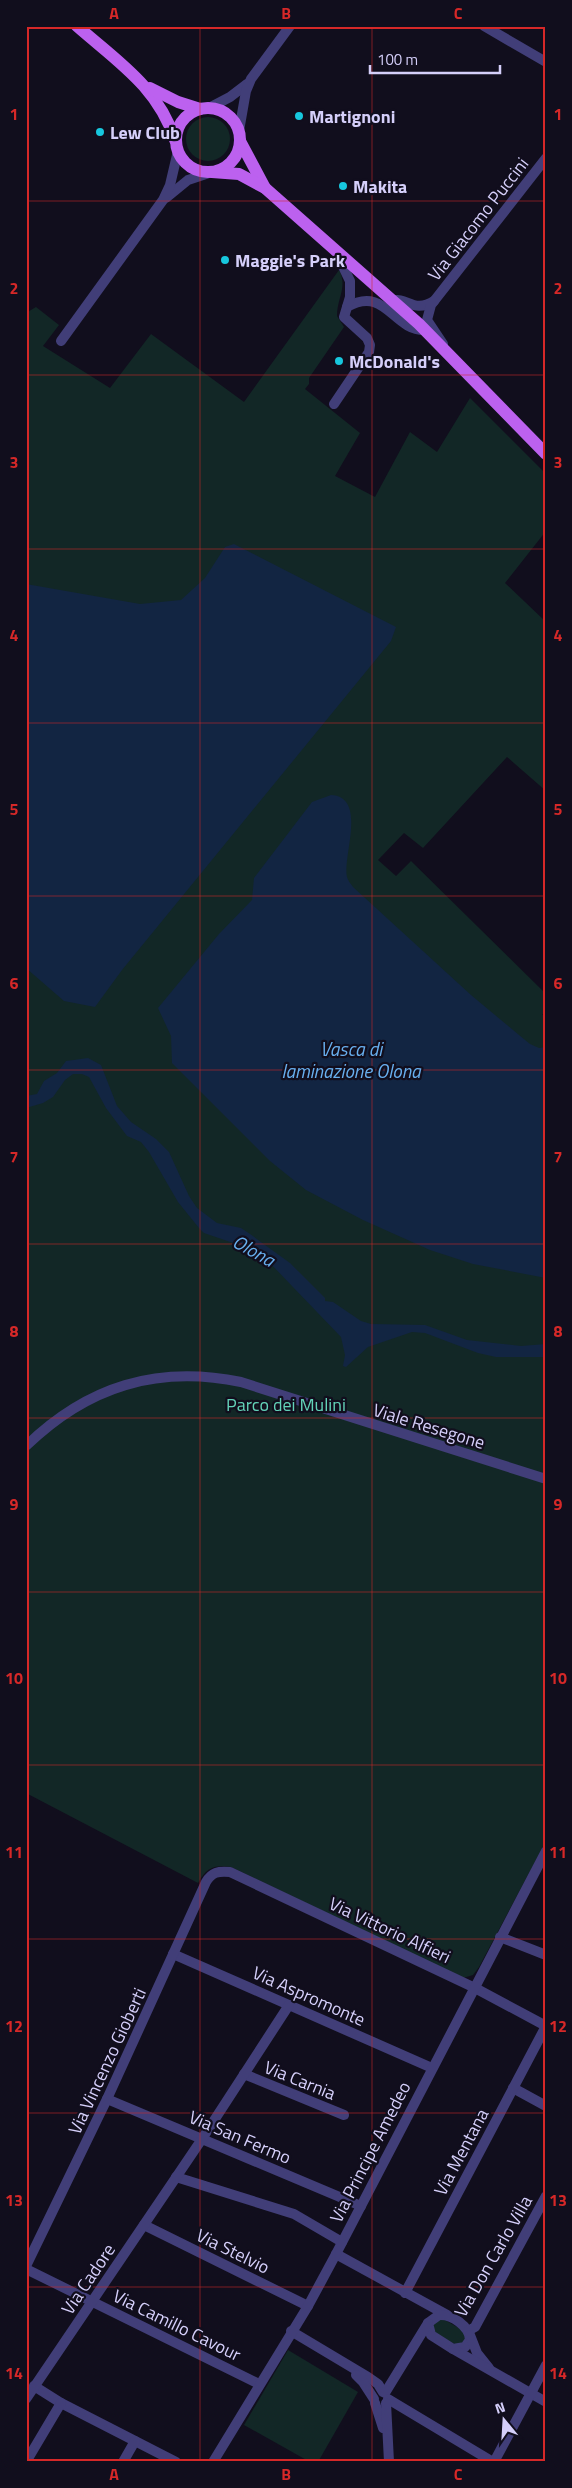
<svg xmlns="http://www.w3.org/2000/svg" width="572" height="2488" viewBox="0 0 572 2488" font-family="'Titillium Web',sans-serif">
	<style>
		.green { fill: #122726 }
		.water { fill: #122542 }
		.lines { fill: none; stroke-linecap: round; stroke-linejoin: round }
		.minor { stroke: #413e78; stroke-width: 10 }
		.major { stroke: #bc61ef; stroke-width: 12 }
		.grid { fill: none; stroke: #d62828; stroke-width: 1; stroke-opacity: 0.55 }
		.poi-dot { fill: #17c7de; stroke: #110e1d; stroke-width: 2 }
		.labels { text-anchor: middle; dominant-baseline: central; stroke-width: 4.5; stroke-linejoin: round; paint-order: stroke }
		.poi-label { font-size: 18px; font-weight: bold; fill: #d5cffa; stroke: #110e1d; text-anchor: start }
		.street-label { font-size: 18px; fill: #d5cffa; stroke: #110e1d }
		.park-label { font-size: 18px; fill: #63d2b8; stroke: #110e1d }
		.water-label { font-size: 19px; font-style: italic; fill: #68afef; stroke: #110e1d }
		.neatline { fill: none; stroke: #d62828; stroke-width: 2 }
		.grid-label { font-size: 16px; text-anchor: middle; font-weight: bold; fill: #d62828 }
	</style>
	<rect width="100%" height="100%" fill="#110e1d"/>
	<!-- green -->
	<g class="green">
		<circle cx="208" cy="139" r="22"/>
		<path d="M339,270c9,17 -2,28 -2,46l7,11 -35,51v6l-4,5 55,44 -25,43 40,21 35,-65 27,20 33,-54 76,76v57l-41,52 41,39v169l-39,-34 -84,91 -19,-15 -26,27 18,16 15,-15 135,133v17l-4,4h4v826l-67,126 -6,8 -10,3 -232,-111c-17,-2 -24,0 -33,16l-172,-90v-1480l10,-6 23,18 -16,21 67,42 41,-54 93,68z"/>
		<path d="M443,2319l21,12 3,6 -8,9 -24,-12 -3,-12z"/>
		<path d="M288,2350l70,42 -40,70h-8l-66,-37z"/>
	</g>
	<!-- water -->
	<g class="water">
		<path d="M234,544l162,83 -5,14 -269,329 -27,37 -31,-6 -38,-33v-384l114,20 41,-4 24,-22 20,-31z"/>
		<path d="M331,795c37,2 11,62 16,82 1,4 4,7 6,10l118,108 48,40 11,9 9,4 7,-1v231l-73,-14 -43,-14 -67,-30 -57,-30 -36,-29 -98,-98 -1,-27 -13,-28 61,-74 33,-34 2,-22 58,-76z"/>
		<path d="M88,1058l13,7 16,41 14,16 25,17 13,13 20,44 8,12 20,15 24,5 9,6 40,29 35,35v3l8,1 28,19 10,3 54,1 42,15 54,6 25,-2v13h-50l-18,-4 -53,-20 -13,-1 -44,15 -22,20 -3,-1 2,-11 -4,-18 -74,-77 -22,-13 -41,-14 -5,-5 -21,-26 -29,-50 -8,-10 -14,-6 -21,-28 -17,-31 -7,-3h-9l-8,6 -12,17 -10,6 -17,5v-12l11,-2 7,-13 13,-8 9,-12z"/>
	</g>
	<g class="lines">
		<!-- minor -->
		<g class="minor">
			<path d="M484,26l62,36"/>
			<path d="M209,108l21,-11 17,-13"/>
			<path d="M239,131l7,-40 5,-12 39,-53"/>
			<path d="M166,198l22,-18 24,-8"/>
			<path d="M392,301c15,-5 21,13 42,0"/>
			<path d="M347,307c39,-22 46,24 78,23"/>
			<path d="M61,341l102,-141 7,-15 8,-34"/>
			<path d="M443,344l-16,-24 4,-15 115,-147"/>
			<path d="M334,404l35,-52 1,-7 -3,-7 -23,-21 6,-20v-16l-14,-29"/>
			<path d="M26,1446c62,-60 131,-81 215,-64l305,97"/>
			<path d="M500,1937l46,18"/>
			<path d="M173,1954l259,114"/>
			<path d="M244,2074l100,41"/>
			<path d="M513,2088l33,18"/>
			<path d="M107,2099l254,107"/>
			<path d="M176,2177l118,37 48,28"/>
			<path d="M144,2225l164,81"/>
			<path d="M336,2254l111,61"/>
			<path d="M26,2266l81,-167 99,-217c6,-10 12,-11 24,-10l245,116 71,38"/>
			<path d="M26,2269l233,115"/>
			<path d="M405,2293l141,-267"/>
			<path d="M439,2315c12,-1 31,11 31,25l-5,7 -12,2 -22,-14 -3,-12z"/>
			<path d="M291,2331l77,46 10,7 5,8"/>
			<path d="M468,2331l7,-4 71,-131"/>
			<path d="M470,2335l7,18 12,15"/>
			<path d="M453,2349l93,53"/>
			<path d="M356,2375l7,7 11,17"/>
			<path d="M34,2386l27,17 115,59"/>
			<path d="M385,2393l43,-70"/>
			<path d="M26,2399l176,-260 87,-134"/>
			<path d="M388,2399l105,63"/>
			<path d="M375,2403l8,25"/>
			<path d="M386,2403l3,59"/>
			<path d="M26,2462l35,-59"/>
			<path d="M123,2462l12,-21"/>
			<path d="M213,2462l95,-156 28,-52 210,-403"/>
			<path d="M494,2462l52,-97"/>
		</g>
		<!-- major -->
		<g class="major">
			<path d="M77,26c41,36 81,61 98,114"/>
			<path d="M150,88l28,14 22,7"/>
			<circle cx="208" cy="140" r="32"/>
			<path d="M240,141l25,47"/>
			<path d="M212,172l27,2 26,14 154,136 127,130"/>
		</g>
	</g>
	<!-- grid -->
	<path class="grid" d="M200,26v2436M372,26v2436M26,201h520M26,375h520M26,549h520M26,723h520M26,896h520M26,1070h520M26,1244h520M26,1418h520M26,1592h520M26,1765h520M26,1939h520M26,2113h520M26,2287h520"/>
	<!-- markers -->
	<g class="poi-dot">
		<circle cx="299" cy="116" r="5"/>
		<circle cx="100" cy="132" r="5"/>
		<circle cx="343" cy="186" r="5"/>
		<circle cx="225" cy="260" r="5"/>
		<circle cx="339" cy="361" r="5"/>
	</g>
	<g class="labels">
		<!-- poi labels -->
		<g class="poi-label">
			<text x="309" y="116">Martignoni</text>
			<text x="110" y="132">Lew Club</text>
			<text x="353" y="186">Makita</text>
			<text x="235" y="260">Maggie's Park</text>
			<text x="349" y="361">McDonald's</text>
		</g>
		<!-- street labels -->
		<g class="street-label">
			<text transform="translate(478 219) rotate(-52)">Via Giacomo Puccini</text>
			<text transform="translate(429 1426) rotate(17)">Viale Resegone</text>
			<text transform="translate(390 1930) rotate(25)">Via Vittorio Alfieri</text>
			<text transform="translate(309 1996) rotate(24)">Via Aspromonte</text>
			<text transform="translate(107 2061) rotate(-65)">Via Vincenzo Gioberti</text>
			<text transform="translate(300 2080) rotate(22)">Via Carnia</text>
			<text transform="translate(240 2137) rotate(23)">Via San Fermo</text>
			<text transform="translate(370 2152) rotate(-63)">Via Principe Amedeo</text>
			<text transform="translate(461 2152) rotate(-62)">Via Mentana</text>
			<text transform="translate(233 2251) rotate(26)">Via Stelvio</text>
			<text transform="translate(493 2256) rotate(-60)">Via Don Carlo Villa</text>
			<text transform="translate(88 2279) rotate(-56)">Via Cadore</text>
			<text transform="translate(177 2325) rotate(26)">Via Camillo Cavour</text>
		</g>
		<!-- park labels -->
		<g class="park-label">
			<text x="286" y="1404">Parco dei Mulini</text>
		</g>
		<!-- water labels -->
		<g class="water-label">
			<text x="351" y="1048">Vasca di<tspan x="351" dy="22">laminazione Olona</tspan></text>
			<text transform="translate(254 1250) rotate(29)">Olona</text>
		</g>
	</g>
	<!-- border -->
	<rect width="572" height="2488" fill="none" stroke="#110e1d" stroke-width="55"/>
	<!-- north arrow -->
	<g transform="translate(504 2420) rotate(342)" stroke="#110e1d" stroke-width="4" paint-order="stroke">
	<path d="M0-4L9 19L0 12L-9 19Z" fill="#d5cffa"/>
	<text y="-8" font-size="14" font-weight="bold" text-anchor="middle" fill="#d5cffa">N</text>
	</g>
	<!-- scale -->
	<path d="M370 65v8h130v-8" fill="none" stroke="#d5cffa" stroke-width="2.5"/>
	<text x="377" y="65" font-size="15" fill="#d5cffa" stroke="#110e1d" stroke-width="4" paint-order="stroke">100 m</text>
	<rect x="28" y="28" width="516" height="2432" class="neatline"/>
	<g class="grid-label">
		<text x="114" y="19">A</text>
		<text x="286" y="19">B</text>
		<text x="458" y="19">C</text>
		<text x="14" y="120">1</text>
		<text x="558" y="120">1</text>
		<text x="14" y="294">2</text>
		<text x="558" y="294">2</text>
		<text x="14" y="468">3</text>
		<text x="558" y="468">3</text>
		<text x="14" y="641">4</text>
		<text x="558" y="641">4</text>
		<text x="14" y="815">5</text>
		<text x="558" y="815">5</text>
		<text x="14" y="989">6</text>
		<text x="558" y="989">6</text>
		<text x="14" y="1163">7</text>
		<text x="558" y="1163">7</text>
		<text x="14" y="1337">8</text>
		<text x="558" y="1337">8</text>
		<text x="14" y="1510">9</text>
		<text x="558" y="1510">9</text>
		<text x="14" y="1684">10</text>
		<text x="558" y="1684">10</text>
		<text x="14" y="1858">11</text>
		<text x="558" y="1858">11</text>
		<text x="14" y="2032">12</text>
		<text x="558" y="2032">12</text>
		<text x="14" y="2206">13</text>
		<text x="558" y="2206">13</text>
		<text x="14" y="2379">14</text>
		<text x="558" y="2379">14</text>
		<text x="114" y="2480">A</text>
		<text x="286" y="2480">B</text>
		<text x="458" y="2480">C</text>
	</g>
</svg>
